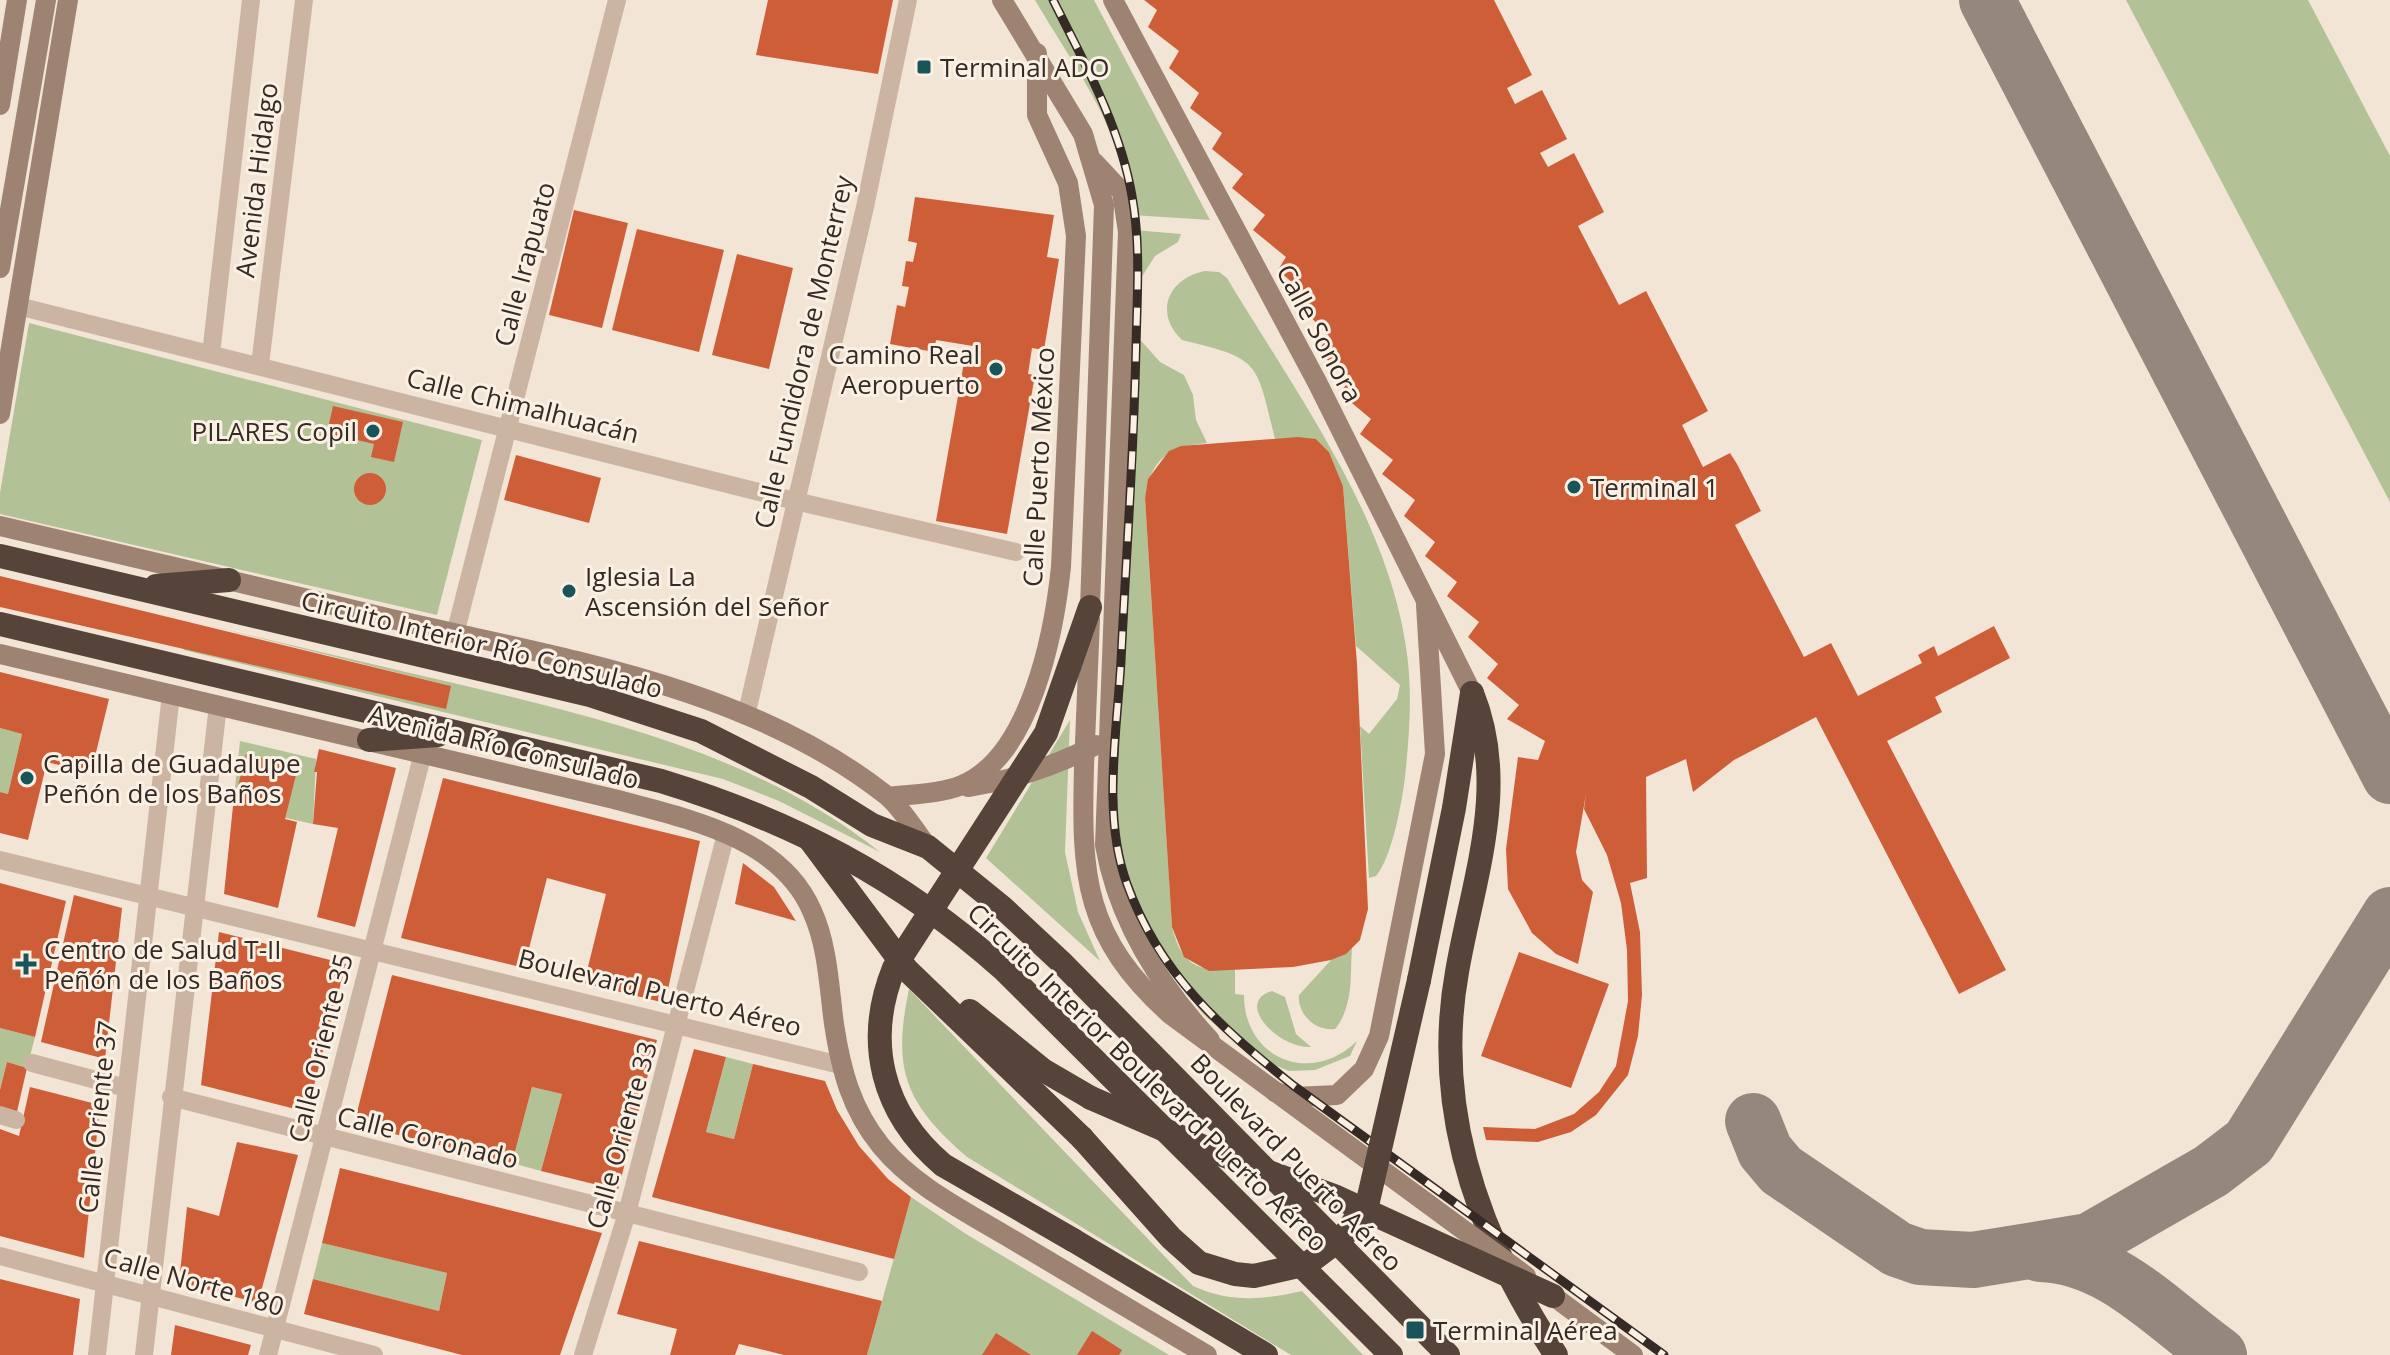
<svg xmlns="http://www.w3.org/2000/svg" width="2390" height="1355" viewBox="0 0 2390 1355" font-family="'Open Sans',sans-serif">
	<style>
		.green { fill: #b3c296 }
		.lines { fill: none; stroke-linecap: round; stroke-linejoin: round }
		.taxiway { stroke: #94887e; stroke-width: 56 }
		.building { fill: #ce5e38 }
		.street { stroke: #cbb5a2; stroke-width: 18 }
		.secondary { stroke: #9e8373; stroke-width: 20 }
		.highway { stroke: #56443b; stroke-width: 24 }
		.rail-casing { stroke: #352a25; stroke-width: 9 }
		.rail { stroke: #faf0e3; stroke-width: 6; stroke-dasharray: 18; stroke-linecap: butt }
		.secondary-bridge { stroke: #9e8373; stroke-width: 20 }
		.highway-bridge { stroke: #56443b; stroke-width: 24 }
		.poi-dot { fill: #185459; stroke: #faf0e3; stroke-width: 3 }
		.labels { text-anchor: middle; dominant-baseline: central; stroke-width: 6; stroke-linejoin: round; paint-order: stroke }
		.poi-label { font-size: 26px; fill: #352a25; stroke: #faf0e3; text-anchor: start }
		.street-label { font-size: 26px; fill: #352a25; stroke: #faf0e3 }
	</style>
	<rect width="100%" height="100%" fill="#f2e5d6"/>
	<!-- green -->
	<g class="green">
		<path d="M1035,0h59l116,220 -78,-5c-5,-80 -58,-148 -97,-215z"/>
		<path d="M2126,0h182l82,156v346z"/>
		<path d="M1134,230l47,4 -3,8 -23,14 -19,30z"/>
		<path d="M1205,271l14,1 8,6c70,117 166,245 181,384 4,38 1,77 -3,115 -3,25 -13,81 -29,99l-7,2 -9,-152 9,8 28,-35 3,-14 -44,-39 -13,-160 -14,-34 -13,-13h-41c-19,-78 -14,-80 -93,-99 -29,-28 -13,-62 23,-69z"/>
		<path d="M29,323l453,117 -45,175 -437,-101v-21z"/>
		<path d="M1135,334l25,28 24,13 9,20 3,25 11,23c-38,4 -56,15 -62,55l27,429c10,39 25,44 63,43v24l9,1c0,64 67,91 113,46l-7,15 -35,14 -26,1 -39,-16 -47,-41 -34,-44 -32,-51 -14,-37 -11,-89z"/>
		<path d="M191,621c90,22 181,43 271,64 147,35 297,71 418,167l-101,-51 -56,-22 -539,-129v-2l267,38z"/>
		<path d="M1070,720l-5,132 13,60 22,49 -114,-103z"/>
		<path d="M0,728l22,6 -14,60 -8,-2z"/>
		<path d="M240,741l76,18 -3,65 -80,-18z"/>
		<path d="M1352,948c-2,26 2,58 -17,81 -19,3 -38,-15 -36,-34l32,-35z"/>
		<path d="M909,989l284,297c38,17 69,14 109,5l61,64h-72l-324,-198c-62,-54 -75,-87 -58,-168z"/>
		<path d="M1272,991l13,6 11,37 15,13c-34,1 -77,-45 -39,-56z"/>
		<path d="M0,1028l35,9 -8,31 -20,-6 -7,28z"/>
		<path d="M726,1057l27,7 -19,75 -28,-7z"/>
		<path d="M532,1087l30,7 -21,77 -29,-8z"/>
		<path d="M911,1197l55,37 203,121h-302z"/>
		<path d="M322,1243l125,30 -8,38 -126,-32z"/>
	</g>
	<g class="lines">
		<!-- taxiway -->
		<g class="taxiway">
			<path d="M1987,0l403,776"/>
			<path d="M1753,1121l12,30 16,19 116,79 23,8 53,3 116,-19 122,-70 38,-29 141,-227"/>
			<path d="M2040,1254c72,2 123,61 179,101"/>
		</g>
	</g>
	<!-- building -->
	<g class="building">
		<path d="M768,0h125l-15,74 -122,-19z"/>
		<path d="M1144,0h350l38,75 -25,13 8,16 27,-14 25,49 -27,14 8,14 26,-14 30,59 -26,14 41,79 27,-14 62,120 -26,14 21,42 27,-14 7,11 24,47 -26,14 69,132 27,-14 27,53 64,-33 -4,-8 16,-9 4,10 56,-30 16,32 -75,39 7,15 -55,29 119,229 -47,24 -143,-277 -82,43 -41,32 -7,-33 -40,18 1,101 -17,5 10,49 2,63 -4,41 -10,39 -32,40 -25,17 -33,10 -52,-2 -3,-13 52,2 39,-15 25,-22 17,-26 12,-65 -1,-51 -6,-47 -14,-48 -23,-46 2,-15 -10,58 6,28 11,12 -15,72 -22,-10 -24,-21 -24,-44 -2,-40 12,-92 20,3 7,-19 -38,-22 12,-14 -32,-27 11,-14 -30,-27 11,-15 -32,-26 10,-14 -32,-26 10,-14 -31,-26 11,-16 -33,-26 11,-14 -33,-26 11,-15 -31,-26 11,-15 -34,-26 12,-16 -32,-33 7,-10 -26,-23 8,-13 -33,-27 12,-15 -33,-27 11,-14 -31,-25 10,-16 -32,-25 9,-15 -30,-25 10,-17 -31,-24 9,-17z"/>
		<path d="M915,197l139,18 -7,42 12,2 -15,91 -12,-2 -4,26 7,1 -28,159 -71,-13 28,-159 13,2 2,-17 -43,-7 -2,12 -44,-8 7,-39 8,2 4,-20 -7,-1 4,-25 7,1 4,-19 -9,-2z"/>
		<path d="M574,210l54,13 -26,105 -53,-13z"/>
		<path d="M637,229l87,21 -25,102 -87,-22z"/>
		<path d="M737,254l56,14 -24,101 -57,-14z"/>
		<path d="M333,406l70,16 -9,40 -23,-5 3,-13 -47,-11z"/>
		<path d="M1298,437l18,2 13,13 14,34 14,178 11,245 -8,31 -14,14 -15,6 -38,7 -84,4 -25,-14 -12,-30 -27,-429 3,-19 21,-28 12,-5z"/>
		<path d="M516,455l85,23 -12,45 -85,-23z"/>
		<circle cx="370" cy="489" r="16"/>
		<path d="M0,576l451,110 -5,23 -446,-102z"/>
		<path d="M0,672l109,27 -18,74 -44,-11 -19,78 -28,-7v-41l8,2 14,-60 -22,-6z"/>
		<path d="M319,749l77,19 -41,159 -38,-10 21,-89 -25,-4 4,-52h-3z"/>
		<path d="M246,754l52,13 -13,52 12,3 -19,86 -54,-14 9,-88z"/>
		<path d="M443,778l257,63 -35,162 -81,-20 22,-89 -59,-16 -23,90 -123,-30z"/>
		<path d="M743,863l31,24 22,34 -61,-17z"/>
		<path d="M0,883l66,18 -31,136 -35,-9z"/>
		<path d="M74,895l48,13 -17,151 -64,-17z"/>
		<path d="M219,932l127,32 -39,148 -106,-27z"/>
		<path d="M1519,952l90,32 -38,104 -90,-32z"/>
		<path d="M392,975l265,65 -39,150 -77,-19 21,-77 -30,-7 -20,76 -158,-39z"/>
		<path d="M694,1049l32,8 -20,75 28,7 19,-75 72,17 12,29 22,36 29,33 23,18 -17,62 -242,-62z"/>
		<path d="M7,1062l20,6 -11,48 -16,-5v-21z"/>
		<path d="M30,1087l70,18 -16,153 -84,-22v-107l19,7z"/>
		<path d="M237,1142l61,13 -40,148 -79,-21 8,-75 32,9z"/>
		<path d="M340,1168l262,65 -42,122h-98l-158,-41 9,-35 126,32 8,-38 -125,-30z"/>
		<path d="M639,1241l243,60 -15,54h-83l-45,-11 -4,11h-65l7,-26 -60,-15z"/>
		<path d="M0,1279l80,20 -7,56h-73z"/>
		<path d="M175,1325l76,20 -3,10h-77z"/>
		<path d="M1092,1331l30,19 -3,5h-42z"/>
		<path d="M996,1333l35,22h-49z"/>
	</g>
	<g class="lines">
		<!-- street -->
		<g class="street">
			<path d="M18,306l777,195 221,51"/>
			<path d="M211,354l40,-354"/>
			<path d="M260,365l44,-365"/>
			<path d="M455,634l162,-634"/>
			<path d="M746,716l119,-509 43,-207"/>
			<path d="M0,860l840,205"/>
			<path d="M32,1063l94,25"/>
			<path d="M171,1097l688,175"/>
			<path d="M0,1115l16,5"/>
			<path d="M0,1256l374,99"/>
			<path d="M97,1355l74,-661"/>
			<path d="M144,1355l74,-650"/>
			<path d="M268,1355l155,-602"/>
			<path d="M583,1355l44,-142 99,-379"/>
		</g>
		<!-- secondary -->
		<g class="secondary">
			<path d="M1002,0l81,134 21,71 -14,402"/>
			<path d="M1113,0l204,382 155,311"/>
			<path d="M0,105l17,-105"/>
			<path d="M1094,162l28,30 6,40 -23,613c13,74 54,140 105,195"/>
			<path d="M0,268l46,-268"/>
			<path d="M0,414l68,-414"/>
			<path d="M0,526c128,30 255,60 383,91 169,40 362,67 503,178 16,13 29,36 42,52"/>
			<path d="M0,654l614,145c70,19 166,37 198,112 16,35 17,76 22,113 7,46 17,85 47,122 32,39 80,63 122,88 68,41 136,81 204,121"/>
			<path d="M968,787c46,-7 87,-21 128,-42"/>
			<path d="M889,797c23,-3 51,-3 73,-12 69,-29 92,-152 99,-218l15,-331 -8,-53 -31,-68v-62"/>
			<path d="M1275,1092l19,5 43,-2 27,-26 15,-33 56,-282 -9,-149"/>
			<path d="M1553,1296l80,59"/>
		</g>
		<!-- highway -->
		<g class="highway">
			<path d="M0,556l590,139 111,36 110,56 61,38 56,22 74,60 59,55 387,393"/>
			<path d="M156,586l73,-6"/>
			<path d="M0,624l661,157c131,40 240,97 342,188l388,386"/>
			<path d="M1472,693c38,93 1,186 -15,279 -25,139 23,269 99,383"/>
			<path d="M369,740l69,-5"/>
			<path d="M811,841l96,129 175,168"/>
			<path d="M1419,980l35,-172 18,-115"/>
			<path d="M970,1011l73,59 48,28"/>
			<path d="M1073,1240l193,115"/>
		</g>
		<defs>
			<path id="rail" d="M1053,0c31,62 67,126 79,196 9,49 5,101 4,151 -2,105 -10,210 -15,314 -4,71 -19,155 6,223 33,91 93,143 167,202l370,269"/>
		</defs>
		<!-- rail casing -->
		<use href="#rail" class="rail-casing"/>
		<!-- rail -->
		<use href="#rail" class="rail"/>
		<!-- secondary-bridge -->
		<path class="secondary-bridge" d="M1090,619c-2,49 -4,99 -6,148 -3,110 0,170 87,248l355,261"/>
		<!-- highway-bridge -->
		<g class="highway-bridge">
			<path d="M1091,1098l129,56 114,42 219,100"/>
			<path d="M1082,1138l89,100 28,25 36,11 19,2 53,-12 36,-27 25,-36 51,-221"/>
			<path d="M1073,1240l-130,-75c-61,-52 -79,-123 -49,-197l152,-235 44,-126"/>
		</g>
	</g>
	<!-- markers -->
	<g class="poi-dot">
		<rect x="916" y="59" width="16" height="16" rx="4"/>
		<circle cx="996" cy="369" r="8"/>
		<circle cx="373" cy="431" r="8"/>
		<circle cx="1574" cy="487" r="8"/>
		<circle cx="569" cy="591" r="8"/>
		<circle cx="27" cy="778" r="8"/>
		<path d="M22 952h8v8h8v8h-8v8h-8v-8h-8v-8h8z"/>
		<rect x="1405" y="1320" width="20" height="20" rx="4"/>
	</g>
	<g class="labels">
		<!-- poi labels -->
		<g class="poi-label">
			<text x="940" y="67">Terminal ADO</text>
			<text x="980" y="354" text-anchor="end">Camino Real<tspan x="980" dy="30">Aeropuerto</tspan></text>
			<text x="357" y="431" text-anchor="end">PILARES Copil</text>
			<text x="1590" y="487">Terminal 1</text>
			<text x="585" y="576">Iglesia La<tspan x="585" dy="30">Ascensión del Señor</tspan></text>
			<text x="43" y="763">Capilla de Guadalupe<tspan x="43" dy="30">Peñón de los Baños</tspan></text>
			<text x="44" y="949">Centro de Salud T-II<tspan x="44" dy="30">Peñón de los Baños</tspan></text>
			<text x="1433" y="1330">Terminal Aérea</text>
		</g>
		<!-- street labels -->
		<g class="street-label">
			<text transform="translate(256 180) rotate(-83)">Avenida Hidalgo</text>
			<text transform="translate(524 264) rotate(-75)">Calle Irapuato</text>
			<text transform="translate(1320 333) rotate(62)">Calle Sonora</text>
			<text transform="translate(803 352) rotate(-77)">Calle Fundidora de Monterrey</text>
			<text transform="translate(523 405) rotate(14)">Calle Chimalhuacán</text>
			<text transform="translate(1038 467) rotate(-87)">Calle Puerto México</text>
			<text transform="translate(482 644) rotate(14)">Circuito Interior Río Consulado</text>
			<text transform="translate(504 746) rotate(14)">Avenida Río Consulado</text>
			<text transform="translate(660 992) rotate(14)">Boulevard Puerto Aéreo</text>
			<text transform="translate(320 1048) rotate(-76)">Calle Oriente 35</text>
			<text transform="translate(1148 1077) rotate(44)">Circuito Interior Boulevard Puerto Aéreo</text>
			<text transform="translate(97 1117) rotate(-84)">Calle Oriente 37</text>
			<text transform="translate(621 1135) rotate(-74)">Calle Oriente 33</text>
			<text transform="translate(428 1137) rotate(14)">Calle Coronado</text>
			<text transform="translate(1297 1162) rotate(46)">Boulevard Puerto Aéreo</text>
			<text transform="translate(194 1281) rotate(16)">Calle Norte 180</text>
		</g>
	</g>
</svg>
